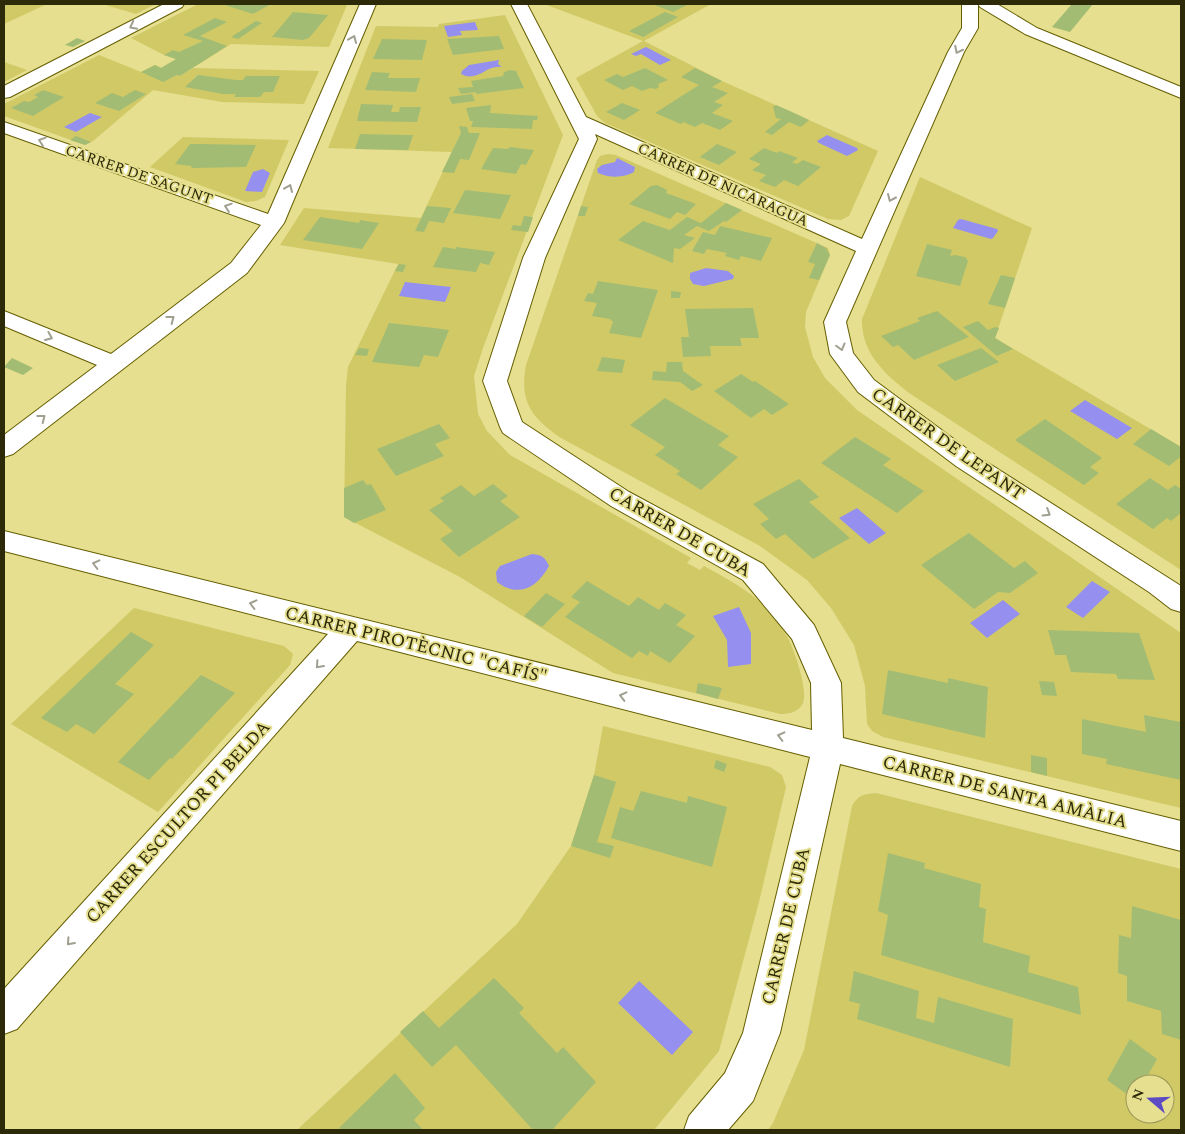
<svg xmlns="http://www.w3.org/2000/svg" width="1185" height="1134" viewBox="0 0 1185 1134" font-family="Spectral,serif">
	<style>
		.green { fill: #d1c966; fill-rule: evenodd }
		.water { fill: #9590f0 }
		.building { fill: #a2bc74 }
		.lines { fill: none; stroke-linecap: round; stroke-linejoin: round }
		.street-casing { stroke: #655e00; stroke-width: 2 }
		.street { fill: #fff; fill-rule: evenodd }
		.oneway { stroke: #a09f90 }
		.labels { text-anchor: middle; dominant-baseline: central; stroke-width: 4; stroke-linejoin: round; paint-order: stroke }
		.far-street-label { font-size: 15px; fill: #2c2a08; stroke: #e5df8f }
		.street-label { font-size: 18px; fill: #2c2a08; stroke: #e5df8f }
	</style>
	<rect width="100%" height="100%" fill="#e5df8f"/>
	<!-- green -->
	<g class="green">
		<path d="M4,4h43l-43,20z"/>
		<path d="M102,4h54l-20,10z"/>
		<path d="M198,4h148l1,1 -18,42 -98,-3 -35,22 -32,-11 -33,-17z"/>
		<path d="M544,4h167l-67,37 78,40 156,70 -29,65 -8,4 -13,-1 -223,-96 -8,-7 -21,-38 67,-37z"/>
		<path d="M505,15l58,120 -80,213 -9,28 4,38 9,17 23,24 181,103 -4,5 13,7 4,-4c21,12 46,24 63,43 7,9 17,21 22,31 6,13 19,50 14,63 -4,9 -14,11 -23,11l-167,-41 -153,-96 -116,-60 2,-131 2,-19 50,-103 -118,-19 24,-37 117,10 31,-66 -124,-4 48,-122 62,1 1,-3z"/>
		<path d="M99,55l42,17 14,-7 25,11 13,-8 126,3 -15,33 -82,-2 -69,-12 -60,51 -8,4 -81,-29v-12z"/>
		<path d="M4,62l23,8 -23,12z"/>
		<path d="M183,137l106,3 -24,57 -9,4 -10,1 -96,-35z"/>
		<path d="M608,154l8,1 212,93 2,7 -24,57 -1,15 8,30 12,21 32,32 324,223v175l-298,-71 -11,-6 -5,-7 -2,-38 -11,-41 -23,-37 -24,-28 -47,-34 -199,-108c-29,-20 -42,-36 -35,-73l71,-205 3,-4z"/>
		<path d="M920,177l112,51 -37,110 186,109v123l-272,-177c-24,-19 -48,-40 -47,-74z"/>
		<path d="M134,608l150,38 9,8 -3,11 -132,147 -147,-88z"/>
		<path d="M603,726l167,41 12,8 4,12 -27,115 -40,149 -65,79h-357l220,-206 54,-78 23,-71z"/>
		<path d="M876,793l305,76v261h-413l5,-7 31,-73 48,-244c6,-11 12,-12 24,-13zM1135,1084h30v30h-30z"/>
	</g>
	<!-- water -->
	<g class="water">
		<path d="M475,22l3,8 -18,1 2,4 -14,2 -4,-11z"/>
		<path d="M646,47l25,13 -11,5 -19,-11 -5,2 -5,-2z"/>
		<path d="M499,60l-1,4 4,3c-16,-3 -24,16 -41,7l1,-3 7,-6z"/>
		<path d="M90,113l12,4 -26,15 -12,-5z"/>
		<path d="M827,135l30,13 1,2 -11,6 -28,-13 -2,-2z"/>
		<path d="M617,158l18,9 -1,5c-10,6 -25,6 -36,1l-1,-4 5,-4 13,-3z"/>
		<path d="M263,169l7,4 -8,19 -17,-1 8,-19z"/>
		<path d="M961,219l36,10 1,2 -5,7 -2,1 -38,-11 5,-8z"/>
		<path d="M706,268l22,3 6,5 -1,3 -29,7 -11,-2 -3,-5v-6z"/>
		<path d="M405,282l46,5 -6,15 -46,-6z"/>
		<path d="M1085,400l47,28 -15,11 -47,-28z"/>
		<path d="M857,508l29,25 -17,11 -30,-26z"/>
		<path d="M532,554c10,1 13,3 17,12 -12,22 -31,32 -52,16l-1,-10 4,-6z"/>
		<path d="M1092,581l18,11 -27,26 -17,-11z"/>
		<path d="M1003,600l17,14 -33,24 -17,-15z"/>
		<path d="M739,607l12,26v31l-23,3 -1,-27 -14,-24z"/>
		<path d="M639,981l54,51 -21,23 -54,-52z"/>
	</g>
	<!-- building -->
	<g class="building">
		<path d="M228,4h43l-18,10 -28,-9z"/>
		<path d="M652,4h37l-16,8z"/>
		<path d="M1072,4h21l-23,28 -18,-5z"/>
		<path d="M293,12l35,3 -19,23 -6,2 -31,-3z"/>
		<path d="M665,12l13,5 -35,20 -14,-6z"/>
		<path d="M215,18l12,4 -27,14 27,10 -47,30 -3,-1 -14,7 -22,-10 14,-7 6,3 15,-9 -12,-4 9,-5 6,2 24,-11 -20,-6z"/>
		<path d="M256,21l6,2 -24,16 -7,-2z"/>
		<path d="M499,36l5,13 -51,6 -6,-16z"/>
		<path d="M77,38l8,3 -12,6 -8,-2z"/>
		<path d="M382,39l45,1 -5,20 -49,-1z"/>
		<path d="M645,68l23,12 -10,4 1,3 -3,2 -6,-1 -8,3 -10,-5 -9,4 -19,-10 13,-6 6,3z"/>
		<path d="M695,68l27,13 -10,6 16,6 -14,9 9,3 -11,8 21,8 -13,9 -18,-7 -7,4 -12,-5 -2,2 -26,-11 44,-28 -18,-8z"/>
		<path d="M510,70l6,1 8,17 -48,6v-2l-15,2 -3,-6 15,-1 -2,-6 32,-5 1,-4z"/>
		<path d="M372,72l18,1 -2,5h32l-4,14 -51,-2z"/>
		<path d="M198,75l38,5h7l3,-4h34l-7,16h-9l-4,5h-26l2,-3h-13l-38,-7z"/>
		<path d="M43,90l21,7 -31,19 -22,-8 13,-7 5,1 9,-5 -4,-2z"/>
		<path d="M135,90l11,4 -27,17 -24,-8 17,-10 11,4z"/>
		<path d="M472,94l3,7 -23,3 -3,-7z"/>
		<path d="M622,103l18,7 -16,10 -18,-8z"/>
		<path d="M361,104l32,1 -2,7h8l1,-5h21l-4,15 -60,-1z"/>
		<path d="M491,105l-1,8 48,3 -1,4h-4l-1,9 -61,-2 2,-6h-3l-4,-13z"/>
		<path d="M776,105l16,7 17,8 -8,7 -12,-5 -17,13 -7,-3 16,-13 -5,-1 -3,-11z"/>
		<path d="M459,126l8,1 2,6h11l-11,27 -9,-1 -6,14 -12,-1 19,-39z"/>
		<path d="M360,134l46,1h7l-5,15 -53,-1z"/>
		<path d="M76,136l15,6 -6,3 -15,-5z"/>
		<path d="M190,144h8l58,1 -10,22 -55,1 1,-2 -17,-2z"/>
		<path d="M717,144l20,8 -18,13 -19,-8z"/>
		<path d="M510,147l24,3 -8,15 -5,-1 -5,10 -35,-5 12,-21 15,1z"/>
		<path d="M764,148l13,5 2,-2 19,7 -6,4 5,2 6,-4 18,7 -23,19 -14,-6 -9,7 -16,-6 7,-6 -14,-5 9,-6 -12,-5z"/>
		<path d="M657,185l10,5 -1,3 30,11 -11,11 -8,-3 -7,7 -41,-15 22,-18z"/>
		<path d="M465,190l46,5 -11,24 -47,-6z"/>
		<path d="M726,203l16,7 -16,12 -2,-1 -15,10 -12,-5 -13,9 11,3 -15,11 -6,-1 -1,15 -55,-23 25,-19 27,9 17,-13 14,6z"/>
		<path d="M427,206l24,2 -7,15 -15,-2 -5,11 -9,-1z"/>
		<path d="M581,206l7,1 -3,9h-7z"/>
		<path d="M524,216l9,1 -5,15 -17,-2 2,-5 8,1z"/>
		<path d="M320,217l39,6 1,-3 19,3 -17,26 -59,-9z"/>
		<path d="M720,226l52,12 -11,23 -20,-5 -2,4 -14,-4 2,-3 -20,-4 -3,5 -12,-3 11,-19 12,3z"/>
		<path d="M817,243l9,5 4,7 -11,25 -10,-2 6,-14 -7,-2z"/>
		<path d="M927,244l25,6 -2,6 5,-1 10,2 3,4 -8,25 -44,-10z"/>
		<path d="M443,247l13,2v-2l39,5 -6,13 -9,-2 -4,9 -43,-5z"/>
		<path d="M399,264l7,1 -3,7 -8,-1z"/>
		<path d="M1001,275l14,3 -10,30 -17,-4z"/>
		<path d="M598,281l60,9 -17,48 -32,-5 4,-11 -3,-3 -18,-3 5,-13 -13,-2 4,-8 5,1z"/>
		<path d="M671,291l10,1 -1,6h-9z"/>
		<path d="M753,308l6,30h-19l2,8h-32l1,10 -28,1 -2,-20h8l-4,-28z"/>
		<path d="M937,311l32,26 -55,23 -16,-15 -5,2 -12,-11 39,-15 -3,-3z"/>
		<path d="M978,321l10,9 7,-3 4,1 -4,10 18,11 -16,7 -34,-29z"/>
		<path d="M389,323l45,5 15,2 -11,27 -14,-2 -5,12 -47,-5z"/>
		<path d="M359,348l10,1 -2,7 -12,-1z"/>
		<path d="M981,348l18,14 -44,19 -18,-16z"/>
		<path d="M602,357l23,3 -3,13 -25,-2z"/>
		<path d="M12,358l21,10 -10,7 -19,-8z"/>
		<path d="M667,362h15l1,9 20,14 -11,6 -12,-9 -28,-2 1,-9 13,1z"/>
		<path d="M741,374l12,8 2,-1 34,23 -17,11 -8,-6 -13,9 -37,-27z"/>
		<path d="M665,398l64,38 -11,9 20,12 -37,33 -25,-16 4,-3 -25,-16 10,-8 -35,-22z"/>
		<path d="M1045,419l57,39 -12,9 9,6 -15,12 -69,-45z"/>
		<path d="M439,424l11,14 -15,6 9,12 -48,20 -19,-27z"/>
		<path d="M1151,429l30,18v12l-2,-1 -10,8 -36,-22z"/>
		<path d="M855,437l36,22 -8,6 41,26 -27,22 -76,-50z"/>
		<path d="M1150,478l18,12 7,-5 6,4v24l-10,8 -4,-3 -14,11 -37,-25z"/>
		<path d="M799,479l20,18 -10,5 41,36 -37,21 -28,-25 -9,5 -16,-15 9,-5 -16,-15z"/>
		<path d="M363,480l4,5 4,-1 15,26 -32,13 -10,-6v-29z"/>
		<path d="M493,484l15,12 -8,5 20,16 -61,40 -19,-18 13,-8 -24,-21 15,-9 -4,-3 21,-13 13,11z"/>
		<path d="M969,533l45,35 11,-7 13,12 -28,20 -12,-1 -24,17 -53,-44z"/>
		<path d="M587,581l42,25 9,-9 21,13 6,-7 21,12 -10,10 19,11 -25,27 -20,-12 -2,5 -9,-5 -7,7 -67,-41 15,-15 -9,-5z"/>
		<path d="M546,593l19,11 -23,23 -18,-11z"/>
		<path d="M1048,630l91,3 16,47 -37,-1 -2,-5 -45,-2 -5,-17h-11z"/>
		<path d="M131,632l23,13 -39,39 19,10 -40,40 -18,-10 -9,8 -26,-14z"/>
		<path d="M888,670l60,13v-5l40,9 -3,51 -103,-24z"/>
		<path d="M201,675l34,18 -63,66 -2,-1 -21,22 -31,-18z"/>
		<path d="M1039,681l15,1 3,14 -15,-1z"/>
		<path d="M698,683l24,5 -4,11 -22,-6z"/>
		<path d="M1144,715l37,7v58l-75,-16 1,-5 -25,-5v-35l64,13z"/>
		<path d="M1031,755l16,3v18l-16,-4z"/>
		<path d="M716,760l11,4 -3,8 -10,-4z"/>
		<path d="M594,775l22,7 -19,60 17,4 -4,12 -39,-12z"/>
		<path d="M641,791l46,12 1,-7 39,11 -15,60 -101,-29 9,-31 13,4z"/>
		<path d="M888,853l37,10 -1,5 57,16 -2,23 7,2 -3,33 47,14 -2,16 50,15 3,28 -200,-60 7,-40 -10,-4z"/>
		<path d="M1132,906l49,14v120l-19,-6 -1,-23 -34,-10v-25l-9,-3 1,-38 12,3z"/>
		<path d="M854,971l65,20 -3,27 18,5 4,-26 75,22 -3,48 -153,-48 3,-15 -11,-3z"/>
		<path d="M494,978l30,30 -5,5 38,40 6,-6 33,35 -44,48h-19l-77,-85 -24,22 -32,-35 23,-21 16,17z"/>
		<path d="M1130,1039l27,20 -14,25h-8v16l-28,-20z"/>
		<path d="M395,1073l30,35 -11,12 9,10h-82l-2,-2z"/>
	</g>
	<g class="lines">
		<defs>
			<g id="street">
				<path d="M164,4h20l-2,3 -172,90 -6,1v-12z"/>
				<path d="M360,4h16l-92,219 -37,50 -234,181 -9,3v-22l93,-70 -93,-39v-15l107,43 120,-91 30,-38 -257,-92v-11l264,92z"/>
				<path d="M511,4h16l59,113 276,122 86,-187 14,-24v-24h16v24l-14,24 -118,270 7,31 21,27 100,74 207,132v26l-10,-3 -22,-17 -193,-126 -98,-74 -28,-38 -6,-32 32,-71 -261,-117 2,5 -52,119 -38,123 15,41 107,70 134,72 51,61 27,58 2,55 338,83v30l-341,-87 -60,269 -27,68 -25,29h-44l5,-14 36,-43 18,-40 67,-276 -453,-116 -340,388 -13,5v-45l324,-355 -324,-83v-20l808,199 -1,-47 -19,-44 -49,-59 -132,-74 -108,-73 -3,-6 -17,-46 40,-123 56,-119z"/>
				<path d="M978,4h19l40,24 144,59v11l-156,-64 -45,-27z"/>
			</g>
		</defs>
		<!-- street casing -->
		<use href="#street" class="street-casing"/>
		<!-- street -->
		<use href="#street" class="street"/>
	</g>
	<!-- one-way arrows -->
	<defs><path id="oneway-chevron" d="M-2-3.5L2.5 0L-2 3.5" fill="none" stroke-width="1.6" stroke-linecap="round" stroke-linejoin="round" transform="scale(1.25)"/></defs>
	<g class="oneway">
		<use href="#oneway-chevron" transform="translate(133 26) rotate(153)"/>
		<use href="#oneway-chevron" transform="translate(353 39) rotate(-67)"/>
		<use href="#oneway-chevron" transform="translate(958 50) rotate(117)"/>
		<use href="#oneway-chevron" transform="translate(42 141) rotate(-161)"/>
		<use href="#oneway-chevron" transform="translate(289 188) rotate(-67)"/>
		<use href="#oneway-chevron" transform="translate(891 198) rotate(114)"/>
		<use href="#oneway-chevron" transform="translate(228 207) rotate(-161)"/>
		<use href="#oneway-chevron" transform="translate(171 319) rotate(-37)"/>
		<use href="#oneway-chevron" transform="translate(49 337) rotate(23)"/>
		<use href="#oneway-chevron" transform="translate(841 347) rotate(75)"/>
		<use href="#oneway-chevron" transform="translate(42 418) rotate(-38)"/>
		<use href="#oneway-chevron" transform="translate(1047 513) rotate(32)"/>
		<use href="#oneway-chevron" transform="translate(96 564) rotate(-166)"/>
		<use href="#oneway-chevron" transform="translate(253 604) rotate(-166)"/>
		<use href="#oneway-chevron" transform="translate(319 665) rotate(132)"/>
		<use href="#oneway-chevron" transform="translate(623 696) rotate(-166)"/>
		<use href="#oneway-chevron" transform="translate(781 736) rotate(-166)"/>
		<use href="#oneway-chevron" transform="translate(70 942) rotate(132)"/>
	</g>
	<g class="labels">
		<!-- far-street labels -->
		<g class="far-street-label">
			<text transform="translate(139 175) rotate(19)">CARRER DE SAGUNT</text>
			<text transform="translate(723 185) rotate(24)">CARRER DE NICARAGUA</text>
		</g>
		<!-- street labels -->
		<g class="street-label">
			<text transform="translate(948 444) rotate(35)">CARRER DE LEPANT</text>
			<text transform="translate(680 532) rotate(30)">CARRER DE CUBA</text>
			<text transform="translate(416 645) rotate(14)">CARRER PIROTÈCNIC "CAFÍS"</text>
			<text transform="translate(1005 792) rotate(14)">CARRER DE SANTA AMÀLIA</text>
			<text transform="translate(178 822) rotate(-48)">CARRER ESCULTOR PI BELDA</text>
			<text transform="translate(786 926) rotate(-77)">CARRER DE CUBA</text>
		</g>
	</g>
	<!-- border -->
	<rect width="1185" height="1134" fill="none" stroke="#2c2a08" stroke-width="10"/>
	<!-- north arrow -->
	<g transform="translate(1150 1099) rotate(289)"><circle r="24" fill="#e5df8f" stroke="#9b9759"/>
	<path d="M0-4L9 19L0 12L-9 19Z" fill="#5d4bc4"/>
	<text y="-8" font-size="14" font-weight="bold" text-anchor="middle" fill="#2c2a08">N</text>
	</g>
</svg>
